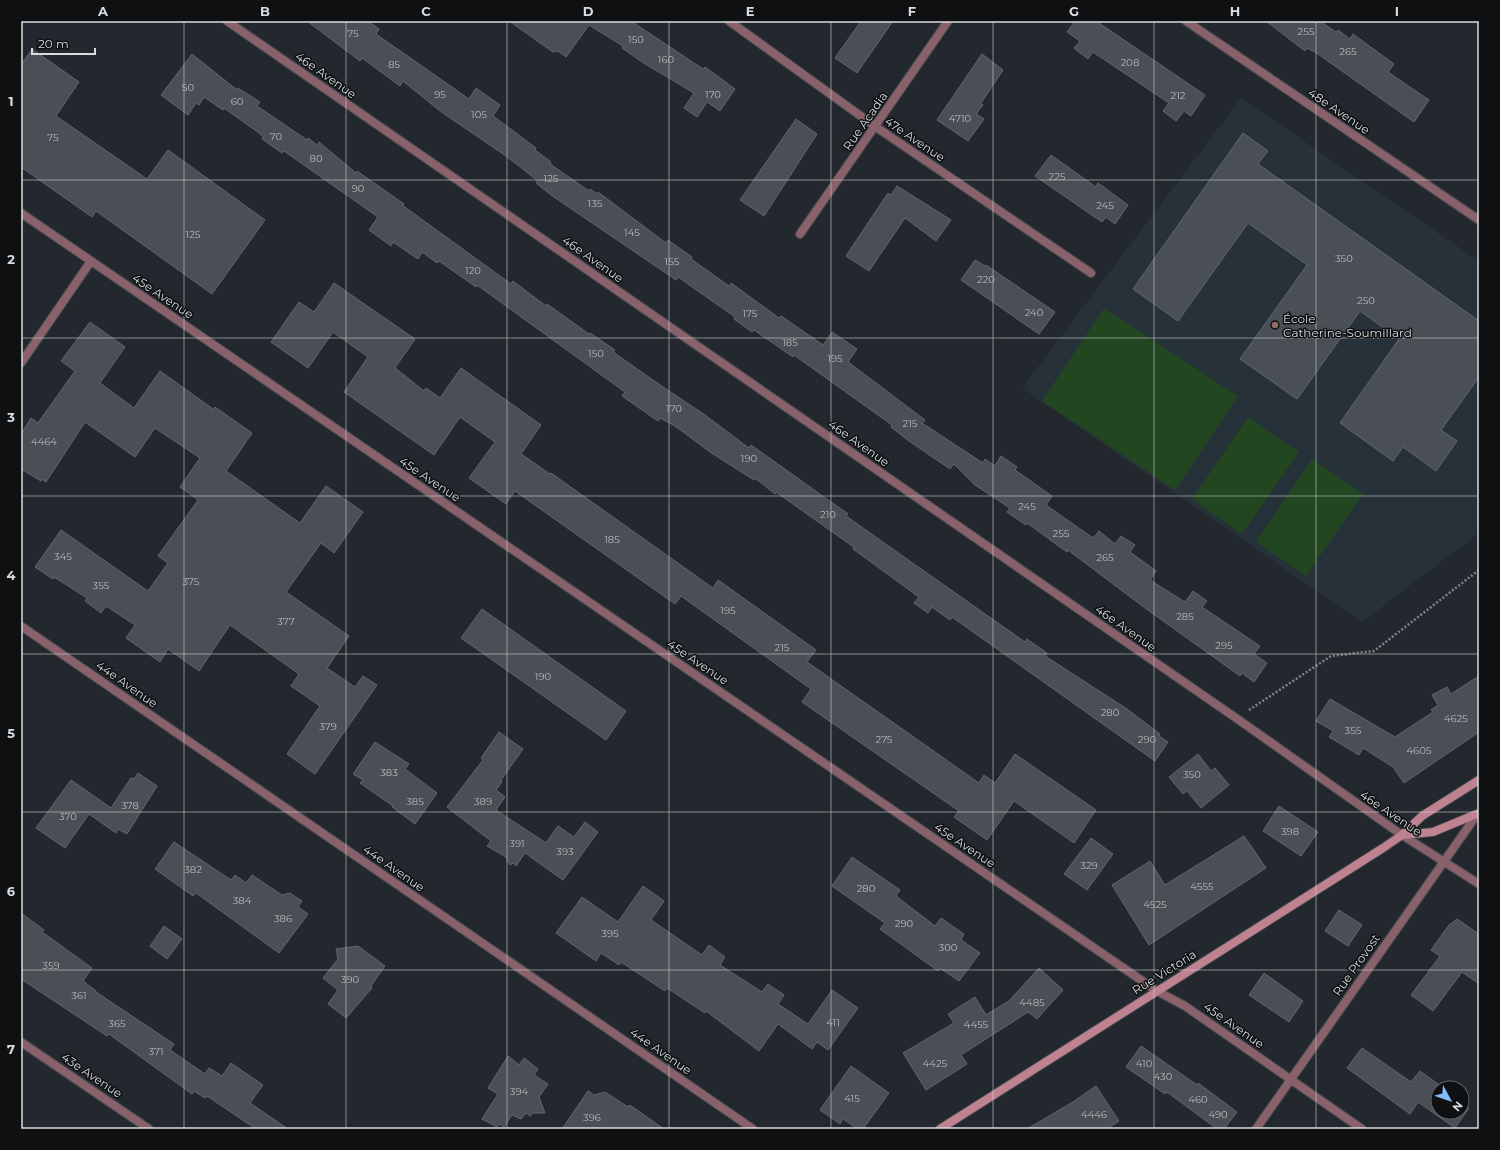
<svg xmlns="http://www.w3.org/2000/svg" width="1500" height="1150" viewBox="0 0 1500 1150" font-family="Montserrat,sans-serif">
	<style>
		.built { fill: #27313a }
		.green { fill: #224620 }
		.building { fill: #494f55; stroke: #61676d }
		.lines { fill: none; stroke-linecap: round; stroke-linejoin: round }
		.minor-casing { stroke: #3f454a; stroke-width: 10 }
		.tertiary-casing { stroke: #3f454a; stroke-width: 10 }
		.secondary-casing { stroke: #3f454a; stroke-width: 10 }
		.path { stroke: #7f8488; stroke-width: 2.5; stroke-dasharray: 2 2; stroke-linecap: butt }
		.minor { stroke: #88616a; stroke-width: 8 }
		.tertiary { stroke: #88616a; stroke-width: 8 }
		.secondary { stroke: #bf8290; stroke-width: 8 }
		.grid { fill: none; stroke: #d9dde0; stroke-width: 1; stroke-opacity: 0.55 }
		.education-dot { fill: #8d6e63; stroke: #0e1012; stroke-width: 1.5 }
		.labels { text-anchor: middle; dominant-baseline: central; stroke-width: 3; stroke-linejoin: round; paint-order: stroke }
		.number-label { font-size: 10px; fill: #b5babd }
		.street-label { font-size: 12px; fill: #d9dde0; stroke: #0e1012 }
		.poi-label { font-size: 12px; fill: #d9dde0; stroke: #0e1012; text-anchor: start }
		.neatline { fill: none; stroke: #d9dde0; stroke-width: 1.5 }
		.grid-label { font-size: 13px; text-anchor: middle; font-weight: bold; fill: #d9dde0 }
	</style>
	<rect width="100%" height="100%" fill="#22282d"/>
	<!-- built -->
	<path class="built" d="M1241,98l238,163v272l-117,89 -340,-234z"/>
	<!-- green -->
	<g class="green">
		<path d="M1104,308l134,88 -63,94 -133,-89z"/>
		<path d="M1248,417l51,35 -57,82 -50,-35z"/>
		<path d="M1312,459l51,35 -57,82 -50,-34z"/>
	</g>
	<!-- building -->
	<g class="building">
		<path d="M307,21h61l11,8 -3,5 93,65 7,-11 24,17 -7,11 43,32 -1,2 16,12 -1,2 39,27 1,-2 7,5 1,-2 68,51 2,-3 24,17 -1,2 38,27 2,-3 48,35 2,-2 42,29 9,-13 25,17 -9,13 77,58 -3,3 61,40 2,-4 10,7 6,-10 16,11 -2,3 37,26 -6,9 47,33 6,-7 16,13 6,-8 14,9 -5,7 26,19 -6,9 35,22 8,-11 14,10 -5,6 58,39 -6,8 13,9 -13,19 -12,-9 -2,3 -95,-68 -77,-58 -1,2 -40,-29 -1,2 -19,-13 3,-4 -35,-23 -21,-21 -4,5 -41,-28 -18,-14 1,-2 -98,-70 -1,2 -39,-27 -2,2 -18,-13 1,-2 -57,-40 -2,3 -125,-85 -15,-12 2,-2 -32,-25 -66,-45 -37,-30 -3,5 -38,-28 -2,3z"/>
		<path d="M509,21h122l72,48 2,-2 30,22 -15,22 -13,-9 -10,15 -13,-9 10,-15 -52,-31 -20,-14 1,-2 -34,-21 -23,32 -8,-6 -5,1z"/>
		<path d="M861,21h32l-36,52 -22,-15z"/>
		<path d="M1075,21h21l109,74 -14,21 -7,-5 -8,10 -13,-10 6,-8 -76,-51 -5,7 -14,-11 6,-7 -13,-9z"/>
		<path d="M1266,21h54l16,11 2,-2 12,9 3,-5 41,30 -6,8 41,28 -15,22 -99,-70 -8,-4 -2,3z"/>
		<path d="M32,49l47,33 -23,34 91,63 21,-29 97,70 -53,74 -116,-83 -4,6 -71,-50v-102z"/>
		<path d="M192,54l45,36 1,-2 22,14 -3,4 50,34 1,-2 9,7 2,-3 37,31 1,-2 47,33 -2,1 109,79 2,-3 33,25 1,-2 42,30 1,-1 25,17 -2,2 50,35 42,28 44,33 2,-3 97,69 -2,2 51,36 128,90 2,-3 20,14 -2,3 82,53 33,25 -1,2 9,6 -13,19 -203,-144 -2,3 -18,-13 -4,6 -14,-10 5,-6 -66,-48 2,-1 -79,-56 -1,2 -20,-16 -1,2 -44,-28 -35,-26 -15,-8 -2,3 -36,-25 3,-4 -148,-107 -1,2 -37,-26 -2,2 -15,-11 -4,7 -25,-17 -2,4 -22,-16 9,-13 -94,-66 -2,2 -20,-14 1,-2 -4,-4 -35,-25 -1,2 -19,-13 -5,8 -3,-2 -8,12 -27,-20z"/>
		<path d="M982,54l21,16 -22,33 2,2 -7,9 8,5 -16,22 -31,-21z"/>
		<path d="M796,119l21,15 -53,82 -24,-16z"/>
		<path d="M1243,133l25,18 -10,13 221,157v56l-38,53 16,11 -21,30 -33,-24 -10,14 -53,-38 59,-84 -39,-28 -63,88 -57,-40 67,-94 -59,-42 -70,98 -45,-32z"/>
		<path d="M1051,155l45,32 2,-4 30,22 -13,19 -9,-7 -4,5 -67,-46z"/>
		<path d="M897,186l54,34 -15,21 -31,-23 -36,53 -23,-15 42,-63 3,2z"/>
		<path d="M975,260l10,6 1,-1 69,47 -16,22 -78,-54z"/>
		<path d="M334,283l81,56 -20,29 29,23 2,-3 14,10 21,-30 80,57 -20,29 29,20 1,-1 162,115 5,-8 98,70 -9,12 172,121 5,-8 11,8 20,-29 81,56 -22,33 -60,-42 -27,39 -33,-23 5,-6 -157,-109 9,-13 -130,-93 -6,8 -160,-113 -9,13 -37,-26 26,-36 -35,-25 -26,38 -90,-63 24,-35 -35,-25 -25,36 -37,-26 28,-40 15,10z"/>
		<path d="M90,322l35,25 -25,36 34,25 26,-37 53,38 2,-2 37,26 -26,38 74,52 26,-37 37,26 -29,41 -13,-10 -35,49 63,44 -22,32 28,19 8,-11 14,9 -62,89 -28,-20 33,-48 -29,-20 8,-12 -69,-49 -31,46 -31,-22 -8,13 -34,-24 9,-13 -29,-19 -5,7 -16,-12 2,-3 -33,-21 -1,2 -18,-12 26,-37 87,61 20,-28 -10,-7 40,-56 -18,-13 20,-29 -45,-30 -20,29 -50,-35 -39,60 -4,-3 -1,2 -20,-12v-35l10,-16 7,5 37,-52 -14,-10z"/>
		<path d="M482,609l144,102 -20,29 -145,-102z"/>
		<path d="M1479,676v56l-75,51 -11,-16 -30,-19 -4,7 -30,-18 4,-6 -17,-10 14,-22 65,38 38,-25 -2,-2 7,-5 -6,-10 15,-8 4,7z"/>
		<path d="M499,732l24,17 -22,31 1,2 -6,8 9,7 -9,13 50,33 12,-17 16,11 11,-15 13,10 -35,48 -38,-27 -9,13 -3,-3 -3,2 -4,-8 -19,-11 4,-5 -44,-34 36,-47 -2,-2z"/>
		<path d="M375,742l34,22 -4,5 32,24 -22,31 -23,-17 1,-1 -33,-23 3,-3 -10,-6z"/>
		<path d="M1198,754l13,17 4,-3 14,17 -28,23 -14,-17 -4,3 -14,-17z"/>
		<path d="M138,773l19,13 -30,48 -9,-5 -2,4 -27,-19 -24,34 -29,-20 35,-48 40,28 20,-30 3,1z"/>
		<path d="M1279,806l39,26 -17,24 -38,-25z"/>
		<path d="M1244,836l22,32 -117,77 -37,-60 38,-24 15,24z"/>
		<path d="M1091,838l22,16 -26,36 -23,-16z"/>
		<path d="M174,842l57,38 4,-5 11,8 6,-8 30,20 8,-2 12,8 -4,6 10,7 -29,39 -83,-60 -3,3 -38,-27z"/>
		<path d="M852,857l48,33 -4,6 39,30 6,-8 23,16 -3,6 19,13 -21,28 -19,-13 -2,3 -58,-42 5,-6 -53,-37z"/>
		<path d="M643,886l21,15 -13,19 51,35 7,-10 16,12 -5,8 42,27 6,-8 16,11 -6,9 30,20 24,-34 26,18 -30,42 -11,-8 -5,7 -34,-25 -19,27 -53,-40 -1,2 -38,-25 -2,3 -44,-29 -2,3 -18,-12 -5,8 -40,-28 26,-36 36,25z"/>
		<path d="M1339,910l23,15 -14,21 -23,-15z"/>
		<path d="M21,913l23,17 -2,2 50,36 -9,13 13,10v1l78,52 -4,6 35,24 4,-6 13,8 9,-13 32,22 -13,18 38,26h-32l-49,-33 -2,2 -11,-7 -2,3 -83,-60 -2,2 -86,-57z"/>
		<path d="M1457,919l22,15v50l-17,-12 -29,39 -22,-16 29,-39 -9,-6 18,-25z"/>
		<path d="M164,926l18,13 -15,20 -17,-13z"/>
		<path d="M358,946l27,20 -14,20 1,2 -26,30 -18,-14 10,-14 -15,-12 15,-19 -2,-10z"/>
		<path d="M1039,968l24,22 -26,29 -9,-7 -67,43 6,9 -41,26 -23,-37 51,-30 -6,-9 27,-17 11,18 23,-14z"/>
		<path d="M1264,973l39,28 -14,21 -40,-27z"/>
		<path d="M1141,1046l56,39 1,-2 39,29 -13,17h-7l-50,-37 -2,2 -39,-27z"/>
		<path d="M1362,1048l49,34 9,-11 18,13 -1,1 4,3h-3v24h24v-9l7,5 -14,20 -37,-26 -8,12 -63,-46z"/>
		<path d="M508,1056l11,9 5,-7 14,11 -4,6 14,9 -9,13 6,16h-12l-3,3 -4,-3 -5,6 -9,-4 -8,12 -4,-3 -3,3 -15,-8 16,-25 -10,-6z"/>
		<path d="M851,1066l38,27 -26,36h-5l-15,-10 -3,5 -20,-14z"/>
		<path d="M1096,1086l23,35 -12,8h-80l46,-27z"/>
		<path d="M588,1091l6,4 11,-3 23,15 2,-2 34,24h-102z"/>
	</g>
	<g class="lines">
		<defs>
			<g id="minor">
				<path d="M227,21l1009,697 166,117 77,49"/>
				<path d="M729,21l147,106 215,146"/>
				<path d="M1186,21l293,199"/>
				<path d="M21,213l1136,778 28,15 177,123"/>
				<path d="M800,234l148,-213"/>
				<path d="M21,363l70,-102"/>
				<path d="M21,626l732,503"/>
				<path d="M21,1042l128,87"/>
			</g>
			<path id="tertiary" d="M1256,1129l220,-313"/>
			<g id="secondary">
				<path d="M1402,835l31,-3 46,-19"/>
				<path d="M940,1129l443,-281 19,-13 20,-19 57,-36"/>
			</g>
		</defs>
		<!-- minor casing -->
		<use href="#minor" class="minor-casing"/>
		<!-- tertiary casing -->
		<use href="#tertiary" class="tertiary-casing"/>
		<!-- secondary casing -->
		<use href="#secondary" class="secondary-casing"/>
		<!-- path -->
		<path class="path" d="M1249,710l82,-54 43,-5 105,-81"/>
		<!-- minor -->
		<use href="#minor" class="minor"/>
		<!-- tertiary -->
		<use href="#tertiary" class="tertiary"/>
		<!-- secondary -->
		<use href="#secondary" class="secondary"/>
	</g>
	<!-- grid -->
	<path class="grid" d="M184,21v1108M346,21v1108M507,21v1108M669,21v1108M831,21v1108M993,21v1108M1154,21v1108M1316,21v1108M21,180h1458M21,338h1458M21,496h1458M21,654h1458M21,812h1458M21,970h1458"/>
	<!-- markers -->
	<circle class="education-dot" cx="1275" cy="325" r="4"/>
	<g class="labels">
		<!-- number labels -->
		<g class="number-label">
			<text x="1306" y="31">255</text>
			<text x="353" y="33">75</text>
			<text x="636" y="39">150</text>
			<text x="1348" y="51">265</text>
			<text x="666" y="59">160</text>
			<text x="1130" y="62">208</text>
			<text x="394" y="64">85</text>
			<text x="188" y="87">50</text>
			<text x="440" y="94">95</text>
			<text x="713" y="94">170</text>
			<text x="1178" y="95">212</text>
			<text x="237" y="101">60</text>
			<text x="479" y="114">105</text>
			<text x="960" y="118">4710</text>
			<text x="276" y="136">70</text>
			<text x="53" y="137">75</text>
			<text x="316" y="158">80</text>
			<text x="1057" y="176">225</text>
			<text x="551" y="178">125</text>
			<text x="358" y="188">90</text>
			<text x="595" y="203">135</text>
			<text x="1105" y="205">245</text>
			<text x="632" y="232">145</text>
			<text x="193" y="234">125</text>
			<text x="1344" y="258">350</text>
			<text x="672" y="261">155</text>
			<text x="473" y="270">120</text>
			<text x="986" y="279">220</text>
			<text x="1366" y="300">250</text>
			<text x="1034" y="312">240</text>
			<text x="750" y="313">175</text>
			<text x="790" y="342">185</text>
			<text x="596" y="353">150</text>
			<text x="835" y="358">195</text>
			<text x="674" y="408">170</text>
			<text x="910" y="423">215</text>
			<text x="44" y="441">4464</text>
			<text x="749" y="458">190</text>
			<text x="1027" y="506">245</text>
			<text x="828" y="514">210</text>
			<text x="1061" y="533">255</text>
			<text x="612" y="539">185</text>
			<text x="63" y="556">345</text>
			<text x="1105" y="557">265</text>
			<text x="191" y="581">375</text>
			<text x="101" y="585">355</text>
			<text x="728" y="610">195</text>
			<text x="1185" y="616">285</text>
			<text x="286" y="621">377</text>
			<text x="1224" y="645">295</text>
			<text x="782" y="647">215</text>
			<text x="543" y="676">190</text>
			<text x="1110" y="712">280</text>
			<text x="1456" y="718">4625</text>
			<text x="328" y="726">379</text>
			<text x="1353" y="730">355</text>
			<text x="884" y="739">275</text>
			<text x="1147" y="739">290</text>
			<text x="1419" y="750">4605</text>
			<text x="389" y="772">383</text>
			<text x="1192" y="774">350</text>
			<text x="415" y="801">385</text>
			<text x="483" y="801">389</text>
			<text x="130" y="805">378</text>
			<text x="68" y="816">370</text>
			<text x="1290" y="831">398</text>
			<text x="517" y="843">391</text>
			<text x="565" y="851">393</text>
			<text x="1089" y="865">329</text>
			<text x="193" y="869">382</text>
			<text x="1202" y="886">4555</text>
			<text x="866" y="888">280</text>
			<text x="242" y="900">384</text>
			<text x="1155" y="904">4525</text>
			<text x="283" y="918">386</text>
			<text x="904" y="923">290</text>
			<text x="610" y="933">395</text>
			<text x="948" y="947">300</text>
			<text x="51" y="965">359</text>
			<text x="350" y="979">390</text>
			<text x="79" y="995">361</text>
			<text x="1032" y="1002">4485</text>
			<text x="833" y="1022">411</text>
			<text x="117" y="1023">365</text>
			<text x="976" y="1024">4455</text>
			<text x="156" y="1051">371</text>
			<text x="935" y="1063">4425</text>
			<text x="1144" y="1063">410</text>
			<text x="1163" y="1076">430</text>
			<text x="519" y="1091">394</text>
			<text x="852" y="1098">415</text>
			<text x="1198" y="1099">460</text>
			<text x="1094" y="1114">4446</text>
			<text x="1218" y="1114">490</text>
			<text x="592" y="1117">396</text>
		</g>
		<!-- street labels -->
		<g class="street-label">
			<text transform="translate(326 75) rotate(35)">46e Avenue</text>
			<text transform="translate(1339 111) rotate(34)">48e Avenue</text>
			<text transform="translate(865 121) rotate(-55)">Rue Acadia</text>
			<text transform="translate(915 139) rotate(34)">47e Avenue</text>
			<text transform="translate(593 259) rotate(35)">46e Avenue</text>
			<text transform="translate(163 296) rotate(34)">45e Avenue</text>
			<text transform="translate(859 443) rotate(35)">46e Avenue</text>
			<text transform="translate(430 479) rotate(34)">45e Avenue</text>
			<text transform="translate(1126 628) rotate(35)">46e Avenue</text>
			<text transform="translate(698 662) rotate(34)">45e Avenue</text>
			<text transform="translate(127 684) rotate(35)">44e Avenue</text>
			<text transform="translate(1391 813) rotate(34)">46e Avenue</text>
			<text transform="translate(965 845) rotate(34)">45e Avenue</text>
			<text transform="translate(394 868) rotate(35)">44e Avenue</text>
			<text transform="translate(1356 965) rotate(-55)">Rue Provost</text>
			<text transform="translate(1164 972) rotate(-32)">Rue Victoria</text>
			<text transform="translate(1234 1025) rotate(35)">45e Avenue</text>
			<text transform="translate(661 1051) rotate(35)">44e Avenue</text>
			<text transform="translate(92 1075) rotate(34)">43e Avenue</text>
		</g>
		<!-- poi labels -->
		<g class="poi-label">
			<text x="1283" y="318">École<tspan x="1283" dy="14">Catherine-Soumillard</tspan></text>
		</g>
	</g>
	<!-- border -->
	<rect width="1500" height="1150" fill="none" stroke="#0e1012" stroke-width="44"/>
	<!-- north arrow -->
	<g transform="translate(1450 1100) rotate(130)"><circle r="19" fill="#0e1012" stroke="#5f6264"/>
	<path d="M0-3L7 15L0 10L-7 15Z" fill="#83bcfb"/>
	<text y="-6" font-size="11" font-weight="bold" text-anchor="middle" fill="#d9dde0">N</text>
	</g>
	<!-- scale -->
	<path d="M32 48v6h63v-6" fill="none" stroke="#d9dde0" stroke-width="2"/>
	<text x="38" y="48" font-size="12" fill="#d9dde0" stroke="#0e1012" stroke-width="3" paint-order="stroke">20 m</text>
	<rect x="22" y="22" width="1456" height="1106" class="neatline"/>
	<g class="grid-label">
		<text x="103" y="16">A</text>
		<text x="265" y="16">B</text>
		<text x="426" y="16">C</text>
		<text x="588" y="16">D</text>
		<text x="750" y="16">E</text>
		<text x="912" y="16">F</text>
		<text x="1074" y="16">G</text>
		<text x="1235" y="16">H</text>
		<text x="1397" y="16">I</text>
		<text x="11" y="106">1</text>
		<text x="11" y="264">2</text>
		<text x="11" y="422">3</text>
		<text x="11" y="580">4</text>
		<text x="11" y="738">5</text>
		<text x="11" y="896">6</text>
		<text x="11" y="1054">7</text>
	</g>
</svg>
